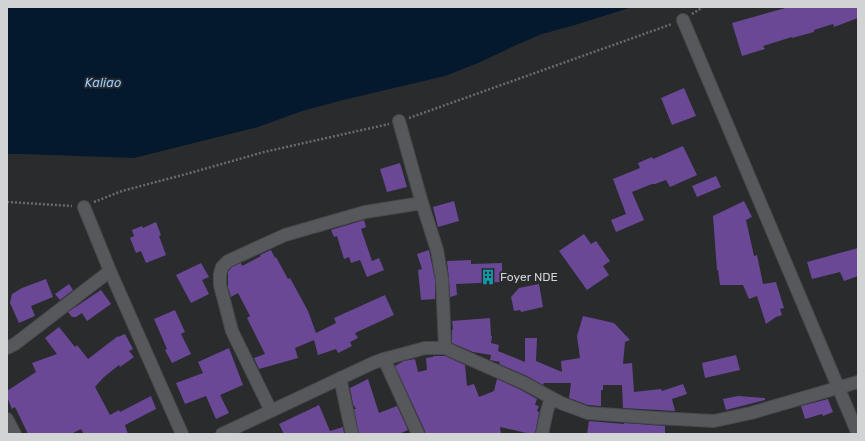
<svg xmlns="http://www.w3.org/2000/svg" width="865" height="441" viewBox="0 0 865 441" font-family="Rubik,sans-serif">
	<style>
		.water { fill: #05192e }
		.building { fill: #6a4896 }
		.lines { fill: none; stroke-linecap: round; stroke-linejoin: round }
		.minor-casing { stroke: #47494b; stroke-width: 14 }
		.path { stroke: #696b6d; stroke-width: 2.5; stroke-dasharray: 2 2; stroke-linecap: butt }
		.minor { stroke: #56585c; stroke-width: 12 }
		.labels { text-anchor: middle; dominant-baseline: central; stroke-width: 3.5; stroke-linejoin: round; paint-order: stroke }
		.poi-label { font-size: 12px; fill: #d1d3d4; stroke: #292b2d; text-anchor: start }
		.water-label { font-size: 13px; font-style: italic; fill: #96c7fe; stroke: #292b2d }
	</style>
	<rect width="100%" height="100%" fill="#292b2d"/>
	<!-- water -->
	<path class="water" d="M7,7h625l-57,18 -33,9 -28,12 -36,17 -33,13 -102,24 -41,11 -44,16 -124,31 -111,-4h-16z"/>
	<!-- building -->
	<g class="building">
		<path d="M789,7h69v11l-24,9 -1,-3 -19,6v2l-22,6v-1l-29,9 2,3 -23,7 -10,-33z"/>
		<path d="M684,88l12,28 -24,9 -11,-27z"/>
		<path d="M683,146l14,29 -27,12 -4,-7 -11,4h-3l-20,8 12,28 -28,12 -5,-12 15,-6 -13,-35 27,-11 -2,-5 14,-6 1,2z"/>
		<path d="M400,163l7,24 -20,5 -7,-23z"/>
		<path d="M716,176l5,11 -24,10 -5,-11z"/>
		<path d="M454,201l5,20 -21,6 -5,-20z"/>
		<path d="M744,201l8,16 -6,3 8,36 3,-1 6,29 13,-2 8,26 -4,1 2,6 -6,2 -10,7 -9,-28 -8,3 -6,-14h-23l-2,-15h-1l-4,-54z"/>
		<path d="M364,220l2,7 -5,2 11,32 7,-3 5,12 -17,7 -7,-17 -9,3 -2,-6 -5,2 -7,-23 -3,1 -3,-7z"/>
		<path d="M156,222l5,13 -2,1 7,19 -20,8 -5,-12 -5,2 -6,-15 4,-2 -2,-6 10,-4 1,2z"/>
		<path d="M584,234l7,10 5,-3 14,20 -7,5 6,9 -22,15 -28,-39z"/>
		<path d="M858,248v28l-14,5 -4,-9 -28,7 -5,-17z"/>
		<path d="M271,250l4,8 1,-1 12,22 2,-1 18,33 8,22 20,-10 -2,-5 51,-23 9,20 -39,18 3,5 -8,4 2,4 -14,7 -2,-4 -18,6 -4,-15 -19,8 3,10 -39,11 -5,-11 11,-4 -18,-36 3,-2 -12,-23 -7,4 -3,-10v-15l4,-5 9,-4 1,3 19,-10 -1,-1z"/>
		<path d="M429,250l6,30v19l-14,1 -3,-30 4,-1 -5,-15z"/>
		<path d="M471,260v4l31,-1v19l-46,2 1,11 -7,2 -1,-18 -2,-18z"/>
		<path d="M201,263l8,14 -7,3 7,14 -18,9 -15,-28z"/>
		<path d="M46,279l7,18 -22,9 4,10 -16,7 -9,-20 2,-9 10,-6z"/>
		<path d="M69,284l4,6 -13,10 -5,-6z"/>
		<path d="M539,284l4,23 -22,5 -1,-2 -6,1 -3,-14 8,-9z"/>
		<path d="M101,290l10,14 -24,17 -5,-8 -6,4h-4l-4,-5z"/>
		<path d="M175,310l10,22 -4,2 10,20 -19,9 -7,-13 2,-1 -13,-30z"/>
		<path d="M583,316l31,7 16,17 -5,2 -2,22 9,-1 2,29 27,-3 1,2 21,-7 4,10 -15,5 3,12 -52,-3 -1,-23h-19v5h-2v16l-13,-1 -19,-7 2,-15h-27l-1,2 -16,-9 -28,-12 1,-2 -10,-2 1,-5 -18,-3 -21,-9v-13l1,-1 -1,-8 38,-3 1,18h1l-1,7 8,2 -1,6 27,11v-24h12l-1,23 26,11 -1,-11 19,-3 -3,-22z"/>
		<path d="M59,327l16,20 2,-2 11,14 30,-23v1l7,-3 8,15 -4,2 5,6 -14,10 -1,-2 -15,12 -9,10 15,28 9,-5 1,2 31,-16 5,13 -31,16 3,9h-44l-3,-5 -10,5h-43l-13,-27 -3,2 -5,-12v-6l29,-19 -4,-9 25,-9 -12,-16z"/>
		<path d="M229,348l14,37 -23,10 9,18 -13,6 -10,-23 -21,8 -9,-21 27,-10 -5,-11z"/>
		<path d="M736,355l4,15 -35,8 -3,-15z"/>
		<path d="M433,356h12l20,9 2,21 7,-2 5,13 15,-6 3,-12 24,11 16,9 -2,6 4,1 -2,5 2,1 -4,22h-4l-31,-7 1,7h-76v-3l-30,-65 9,-5 11,-2 3,13 9,-2 -1,-12 7,-1z"/>
		<path d="M368,379l11,34 18,-7 11,24 -9,4h-40l-5,-25h2l-3,-5 -3,-16z"/>
		<path d="M738,396l27,2v2l-39,10 -3,-11z"/>
		<path d="M828,399l5,13 -10,4 -1,-2 -17,5 -4,-13z"/>
		<path d="M319,405l11,26 13,-4 1,7h-60l-5,-10z"/>
		<path d="M589,421l35,3v-1l41,3v8h-78z"/>
	</g>
	<g class="lines">
		<defs>
			<g id="minor">
				<path d="M683,20l175,414"/>
				<path d="M399,121l23,82 15,47 5,29 3,69"/>
				<path d="M84,207l26,64 72,163"/>
				<path d="M7,348l8,-4 95,-73"/>
				<path d="M384,359l34,75"/>
				<path d="M340,378l12,56"/>
				<path d="M271,411l-39,-80 -12,-46v-11l2,-7 6,-6 57,-26 80,-23 57,-9"/>
				<path d="M7,419l8,15"/>
				<path d="M222,434l151,-71 11,-4 41,-11h20l79,35 37,20 27,10 69,5 57,3 37,-8 107,-31"/>
				<path d="M542,434l5,-23 4,-13"/>
			</g>
		</defs>
		<!-- minor casing -->
		<use href="#minor" class="minor-casing"/>
		<!-- path -->
		<g class="path">
			<path d="M692,14l11,-7"/>
			<path d="M409,118l263,-94"/>
			<path d="M7,202l65,4"/>
			<path d="M94,202l28,-11 68,-18 74,-21 125,-28"/>
		</g>
		<!-- minor -->
		<use href="#minor" class="minor"/>
	</g>
	<!-- icons -->
	<defs>
		<symbol id="building-bare" viewBox="-9 -9 18 18"><path d="M-4-6H4V6H1V3H-1V6H-4ZM-2.5-4.3h1.7v1.8h-1.7ZM.8-4.3h1.7v1.8H.8ZM-2.5-1h1.7V.8h-1.7ZM.8-1h1.7V.8H.8Z" fill="#0f9aa8" stroke="#292b2d" stroke-width="2.5" paint-order="stroke"/></symbol>
	</defs>
	<g fill-rule="evenodd">
		<use href="#building-bare" x="477" y="266" width="22" height="22"/>
	</g>
	<g class="labels">
		<!-- poi labels -->
		<g class="poi-label">
			<text x="500" y="277">Foyer NDE</text>
		</g>
		<!-- water labels -->
		<g class="water-label">
			<text x="103" y="82">Kaliao</text>
		</g>
	</g>
	<!-- border -->
	<rect width="865" height="441" fill="none" stroke="#d1d3d4" stroke-width="16"/>
</svg>
